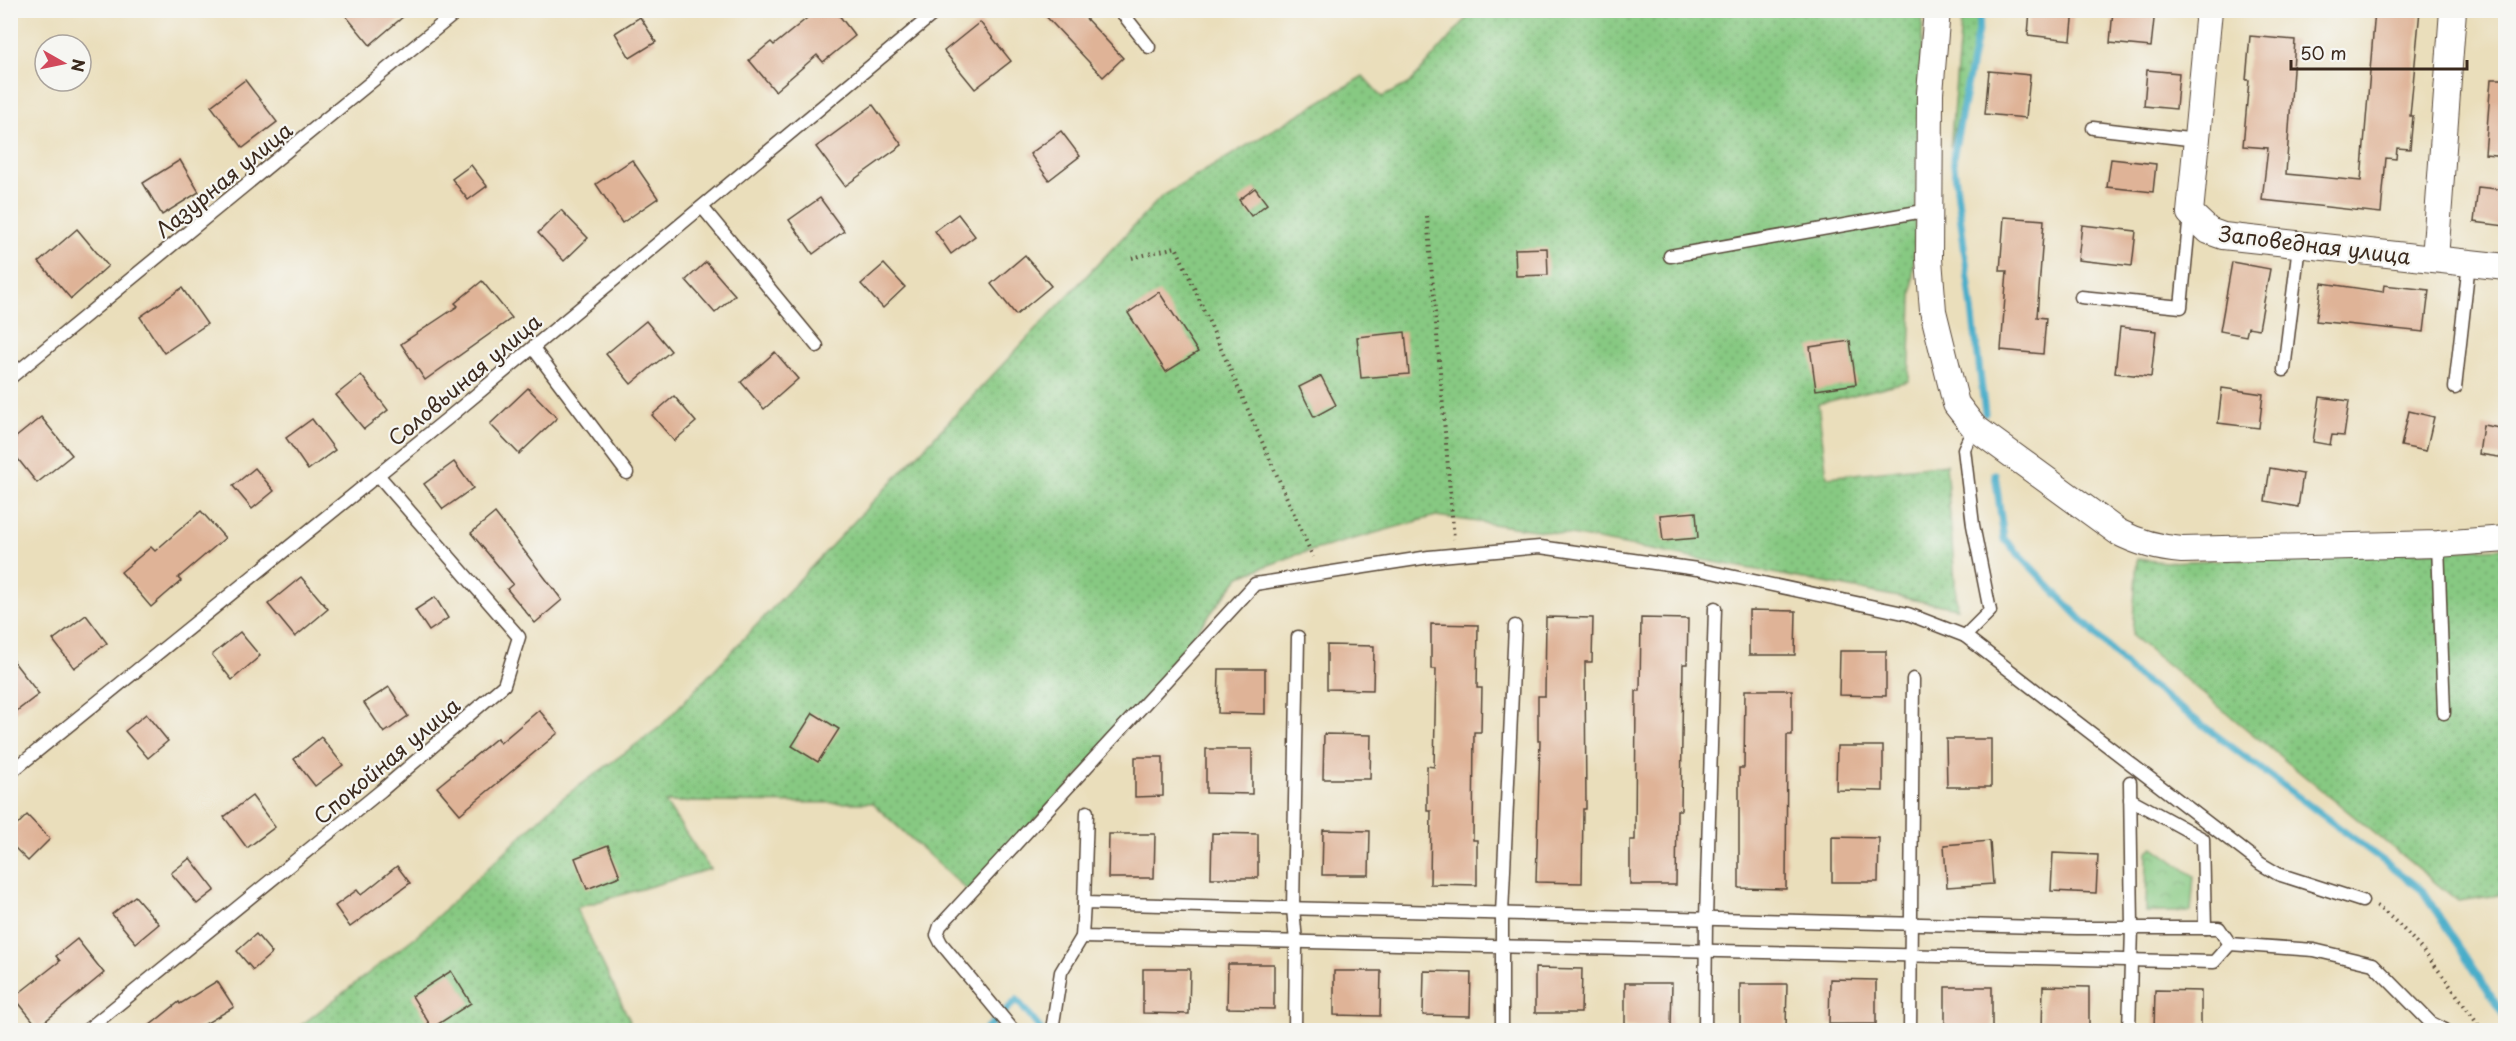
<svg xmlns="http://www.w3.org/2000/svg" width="2516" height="1041" viewBox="0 0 2516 1041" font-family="'Playpen Sans',sans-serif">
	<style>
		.grass { fill: url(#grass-dots); stroke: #617a50; stroke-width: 1.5 }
		.park { fill: url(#park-crowns); stroke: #617a50; stroke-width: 1.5 }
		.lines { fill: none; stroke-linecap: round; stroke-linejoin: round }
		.stream { stroke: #4aadc9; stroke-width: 7 }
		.building { fill: #dfb397 }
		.service-casing { stroke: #554536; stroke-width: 15 }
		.minor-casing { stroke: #554536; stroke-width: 28 }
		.path { stroke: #554536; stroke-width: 4; stroke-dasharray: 1.5 4.5; stroke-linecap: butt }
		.service { stroke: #fff; stroke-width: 12 }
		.minor { stroke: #fff; stroke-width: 26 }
		.labels { text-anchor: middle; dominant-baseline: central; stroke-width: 4.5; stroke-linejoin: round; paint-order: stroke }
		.street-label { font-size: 21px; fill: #3b2a1e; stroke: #f6f6f2 }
	</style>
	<defs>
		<pattern id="grass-dots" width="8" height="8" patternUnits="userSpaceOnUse" patternTransform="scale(1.5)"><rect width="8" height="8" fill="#87c982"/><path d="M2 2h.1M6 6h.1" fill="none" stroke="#70a36a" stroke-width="1.8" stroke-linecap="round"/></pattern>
		<pattern id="park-crowns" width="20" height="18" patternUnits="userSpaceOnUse" patternTransform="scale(1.5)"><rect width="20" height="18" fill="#87c982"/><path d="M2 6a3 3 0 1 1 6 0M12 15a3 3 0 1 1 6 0" fill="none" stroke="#70a36a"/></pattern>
	</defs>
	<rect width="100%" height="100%" fill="#f6f6f2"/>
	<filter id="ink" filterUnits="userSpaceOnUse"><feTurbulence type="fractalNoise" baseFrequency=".0167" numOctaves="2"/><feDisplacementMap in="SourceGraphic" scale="12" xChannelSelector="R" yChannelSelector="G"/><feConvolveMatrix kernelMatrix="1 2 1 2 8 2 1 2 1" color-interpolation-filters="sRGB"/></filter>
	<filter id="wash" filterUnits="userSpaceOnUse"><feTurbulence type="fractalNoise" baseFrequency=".008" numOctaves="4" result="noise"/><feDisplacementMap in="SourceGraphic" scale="24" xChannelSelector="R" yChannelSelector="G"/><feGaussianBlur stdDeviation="1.35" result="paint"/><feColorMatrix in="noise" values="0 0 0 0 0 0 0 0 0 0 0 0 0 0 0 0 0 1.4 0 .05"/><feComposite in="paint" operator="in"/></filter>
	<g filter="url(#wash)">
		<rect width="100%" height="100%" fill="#eadebb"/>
		<!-- grass -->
		<g class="grass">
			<path d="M1473,11h450l-14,370 -91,23 9,73 119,-13 11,144 -380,-72 -141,-20 -140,39 -56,21 -132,168 -140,147 -96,-88 -207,-1 45,67 -134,39 54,113 -17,9h-318l124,-96 138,-132 103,-75 501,-530 202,-121 19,21 28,-14z"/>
			<path d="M1962,11h16l-6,51 -22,86z"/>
			<path d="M2505,548v346l-47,7 -326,-265 5,-77 29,3z"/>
		</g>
		<!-- park -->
		<path class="park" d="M2154,847l40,29 -3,36h-45l1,-60z"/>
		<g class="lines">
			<!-- stream -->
			<g class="stream">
				<path d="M1982,10l-29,148 32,255"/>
				<path d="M1995,474l9,65 128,133 290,218 84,129"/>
				<path d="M985,1030l32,-30 24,30"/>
			</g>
		</g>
		<g id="blocks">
			<!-- building -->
			<g class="building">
				<path d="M341,10h70l-41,35z"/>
				<path d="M817,10h18l20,26 -32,26 -6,-7 -42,36 -26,-31 22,-18 3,3z"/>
				<path d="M1040,10h38l45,48 -20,19z"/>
				<path d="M2030,10h44l-3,30 -43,-5z"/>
				<path d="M2113,10h42l-4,37 -41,-4z"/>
				<path d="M2375,10h45l-10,106h3l-3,33 -13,-1 -1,11 -10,-1 -5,55 -119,-13 6,-52 -25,-2 6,-66h-3l4,-44 45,4 -9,134 75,7z"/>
				<path d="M640,17l16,25 -26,16 -15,-25z"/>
				<path d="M980,22l31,39 -36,28 -31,-38z"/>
				<path d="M2147,70l32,3 -3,36 -32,-3z"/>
				<path d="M1989,71l41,4 -4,43 -41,-4z"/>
				<path d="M2491,79h14v77l-20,-2z"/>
				<path d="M245,80l32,42 -34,26 -32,-42z"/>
				<path d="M873,105l29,40 -57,41 -29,-39z"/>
				<path d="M1061,131l19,25 -31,24 -19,-26z"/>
				<path d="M2111,159l45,5 -3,28 -46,-5z"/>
				<path d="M180,160l19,32 -37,23 -19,-32z"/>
				<path d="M632,160l26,38 -36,25 -26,-39z"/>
				<path d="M471,165l16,21 -19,14 -16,-21z"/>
				<path d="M2478,187l27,3v36l-31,-4z"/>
				<path d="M1255,188l12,16 -16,12 -12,-16z"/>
				<path d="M820,198l24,33 -31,23 -24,-34z"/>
				<path d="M561,210l27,28 -24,23 -26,-28z"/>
				<path d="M958,214l17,22 -24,18 -16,-23z"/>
				<path d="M2004,217l40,3 -7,97 9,1 -3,36 -42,-4 6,-79h-7z"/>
				<path d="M2082,225l54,6 -4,35 -54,-6z"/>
				<path d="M77,229l31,37 -37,33 -32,-37z"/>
				<path d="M1547,248l1,27 -32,1 -1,-27z"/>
				<path d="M1025,255l26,31 -35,29 -25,-31z"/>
				<path d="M706,262l29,33 -20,18 -29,-33z"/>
				<path d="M2232,262l38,7 -11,60 -11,-2 -2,9 -26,-5z"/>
				<path d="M884,264l21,23 -22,21 -22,-24z"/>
				<path d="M482,281l30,37 -87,62 -24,-36 57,-38 -3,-3z"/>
				<path d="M2322,283l61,9 1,-7 45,5 -5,42 -108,-11z"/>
				<path d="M182,288l25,36 -43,29 -24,-36z"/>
				<path d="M1159,292l39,60 -32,20 -38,-59z"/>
				<path d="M646,321l25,30 -40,33 -25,-30z"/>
				<path d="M2120,327l36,4 -5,46 -36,-4z"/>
				<path d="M1405,332l4,42 -48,4 -4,-41z"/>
				<path d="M1850,341l6,43 -40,6 -6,-43z"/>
				<path d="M775,352l23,27 -34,30 -23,-27z"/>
				<path d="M361,375l27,35 -24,19 -28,-34z"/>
				<path d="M1321,376l15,29 -22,12 -15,-30z"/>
				<path d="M528,388l29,30 -38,36 -29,-30z"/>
				<path d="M2222,388l41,6 -4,34 -41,-5z"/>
				<path d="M674,396l22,26 -22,19 -22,-26z"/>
				<path d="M2320,397l29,4 -5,35 -12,-1 -2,10 -17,-3z"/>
				<path d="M2409,411l25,6 -8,34 -25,-5z"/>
				<path d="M41,417l31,38 -35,28 -27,-34v-7z"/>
				<path d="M312,419l23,31 -27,20 -22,-32z"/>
				<path d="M2483,425l22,4v29l-26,-4z"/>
				<path d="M454,462l19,26 -30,21 -19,-25z"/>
				<path d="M255,468l19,23 -22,18 -19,-23z"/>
				<path d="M2270,468l33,6 -5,33 -33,-6z"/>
				<path d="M201,511l24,27 -47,40 3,3 -30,26 -30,-35 30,-25 4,4z"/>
				<path d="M1696,512l2,26 -35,3 -3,-26z"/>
				<path d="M495,513l67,87 -27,23 -28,-34 6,-5 -42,-51z"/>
				<path d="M301,577l27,32 -33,28 -27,-33z"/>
				<path d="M435,597l13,21 -19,13 -14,-21z"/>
				<path d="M1749,610l47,1 -1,44h-46z"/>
				<path d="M86,615l21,28 -33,25 -21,-28z"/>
				<path d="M1546,617l47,1 -1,44h-7l1,147h-3l-1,74 -46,-1 4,-141h-2v-45h7z"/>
				<path d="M1641,618l47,1 -1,45h-4l-2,146h-4l-1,75h-46v-45h5l1,-149h4z"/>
				<path d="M1431,624l47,1 -1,63h5l-1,44h-7l-1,108h4v45l-47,-1 1,-73h-4v-45l7,1 2,-98h-5z"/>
				<path d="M240,632l20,24 -28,24 -20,-25z"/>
				<path d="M1327,645l47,1 -1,44 -46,-1z"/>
				<path d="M1840,651h46v45l-47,-1z"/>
				<path d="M10,657l29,37 -29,22z"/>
				<path d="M1219,669h46v45l-47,-1z"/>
				<path d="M389,687l19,29 -24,17 -20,-30z"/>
				<path d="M1745,690h47v45h-5l-1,154 -47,-1v-120h5z"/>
				<path d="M539,710l19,23 -98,81 -23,-27 60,-49 3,5z"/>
				<path d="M813,713l26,16 -21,33 -26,-16z"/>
				<path d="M146,714l22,27 -20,17 -23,-27z"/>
				<path d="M1324,734l47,1 -1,44h-47z"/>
				<path d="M321,737l22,28 -28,21 -21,-27z"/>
				<path d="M1946,739h45v48h-44z"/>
				<path d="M1837,746h46v45l-47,-1z"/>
				<path d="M1206,749h46v45l-46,-1z"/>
				<path d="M1135,757h28v39l-28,1z"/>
				<path d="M252,796l23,31 -28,21 -23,-31z"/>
				<path d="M27,815l23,24 -22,22 -18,-18v-11z"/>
				<path d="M1323,830l47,1 -1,44h-47z"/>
				<path d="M1212,833l46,1v44h-47z"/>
				<path d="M1109,834h46l-1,44h-46z"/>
				<path d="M1832,837l47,1 -1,44h-46z"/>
				<path d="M1990,841l3,43 -46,3 -3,-42z"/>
				<path d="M608,845l12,31 -33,13 -12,-31z"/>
				<path d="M2053,853l45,2 -2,38 -45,-2z"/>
				<path d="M190,858l25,32 -18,14 -26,-31z"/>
				<path d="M397,866l13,17 -60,44 -15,-21 22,-16 4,5z"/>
				<path d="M135,896l24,28 -23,19 -24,-29z"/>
				<path d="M256,934l16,19 -19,17 -16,-19z"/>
				<path d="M77,939l27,34 -66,54 -24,-30 46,-36 -4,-5z"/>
				<path d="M1228,964h46v45l-47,-1z"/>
				<path d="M1535,968l47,1 -1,44h-46z"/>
				<path d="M1143,969h47l-1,45 -46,-1z"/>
				<path d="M451,971l20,32 -39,25 -20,-32z"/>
				<path d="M1334,971h47l-1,45 -46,-1z"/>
				<path d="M1424,971l47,1 -1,44 -47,-1z"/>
				<path d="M1830,979l46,1v44h-47z"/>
				<path d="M217,981l17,26 -39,23h-51l35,-28 1,2z"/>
				<path d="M1625,983h47l-1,45 -46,-1z"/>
				<path d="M1740,984h47l-1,45 -46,-1z"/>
				<path d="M2043,986l46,1v43h-47z"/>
				<rect x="1945" y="987" width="47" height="43"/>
				<path d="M2155,990l46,1v39h-47z"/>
			</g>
		</g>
	</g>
	<g filter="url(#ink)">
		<use href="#blocks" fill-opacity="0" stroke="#554536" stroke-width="1.5"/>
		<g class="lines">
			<defs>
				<g id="service">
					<path d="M1120,10l29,37"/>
					<path d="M2093,128l104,12"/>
					<path d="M702,207l115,139"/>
					<path d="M1670,256l259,-46"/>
					<path d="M2081,297l100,10 9,-93"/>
					<path d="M533,348l94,125"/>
					<path d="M2284,370l15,-125"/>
					<path d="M10,378l449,-368"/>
					<path d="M2455,388l14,-125"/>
					<path d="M2438,544l6,169"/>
					<path d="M1965,636l296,228 17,10 84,27"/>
					<path d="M10,773l437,-354 491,-409"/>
					<path d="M2130,799l73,40 2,89"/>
					<path d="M1084,903l993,25h142l11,16 -16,18 -1132,-25z"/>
					<path d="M1084,903l3,-91"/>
					<path d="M2230,944l84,6 59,14 58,59 14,7"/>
					<path d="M87,1030l295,-240 122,-105 15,-48 -141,-162"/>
					<path d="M1013,1030l-72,-87 -4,-8 3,-9 315,-342 174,-27 111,-10 157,22 211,45 57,22 25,-25 -17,-86 -9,-76 10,-22"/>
					<path d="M1052,1030l9,-58 21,-35"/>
					<path d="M1295,1030l1,-88 -3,-34 5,-271"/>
					<path d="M1502,1030v-116l13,-288"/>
					<path d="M1705,1030l1,-111 9,-311"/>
					<path d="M1910,1030l3,-351"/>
					<path d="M2129,1030l3,-102 -2,-146"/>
				</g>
				<g id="minor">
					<path d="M1937,10l-7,83 -1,166 4,52 23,93 18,23 144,105c21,11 40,16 64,18l256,-6 68,-5"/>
					<path d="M2209,10l-19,203 19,18 14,5 283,31"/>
					<path d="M2435,259l18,-249"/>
				</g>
			</defs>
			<!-- service casing -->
			<use href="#service" class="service-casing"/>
			<!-- minor casing -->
			<use href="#minor" class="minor-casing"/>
			<!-- path -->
			<g class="path">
				<path d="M1427,216l27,323"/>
				<path d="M1132,258l44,-11 137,310"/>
				<path d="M2376,906c38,25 79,87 106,124"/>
			</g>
			<!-- service -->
			<use href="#service" class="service"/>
			<!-- minor -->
			<use href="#minor" class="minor"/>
		</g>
	</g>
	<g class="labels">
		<!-- street labels -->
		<g class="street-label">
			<text transform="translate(223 179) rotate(-39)">Лазурная улица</text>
			<text transform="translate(2315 244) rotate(7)">Заповедная улица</text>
			<text transform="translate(464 379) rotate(-40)">Соловьиная улица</text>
			<text transform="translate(386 760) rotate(-40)">Спокойная улица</text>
		</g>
	</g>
	<!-- margin -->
	<rect width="2516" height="1041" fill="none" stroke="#f6f6f2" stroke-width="36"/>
	<!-- north arrow -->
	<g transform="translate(63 63) rotate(99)"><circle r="28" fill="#f6f6f2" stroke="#aba49d" stroke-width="1.5"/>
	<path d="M0-4.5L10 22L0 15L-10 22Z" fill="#d1495b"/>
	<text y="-9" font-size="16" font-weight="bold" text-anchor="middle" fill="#3b2a1e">N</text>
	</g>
	<!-- scale -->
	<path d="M2291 60v9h176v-9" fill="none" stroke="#3b2a1e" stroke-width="3"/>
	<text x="2300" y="60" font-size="18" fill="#3b2a1e" stroke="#f6f6f2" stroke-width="4.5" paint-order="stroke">50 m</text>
</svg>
